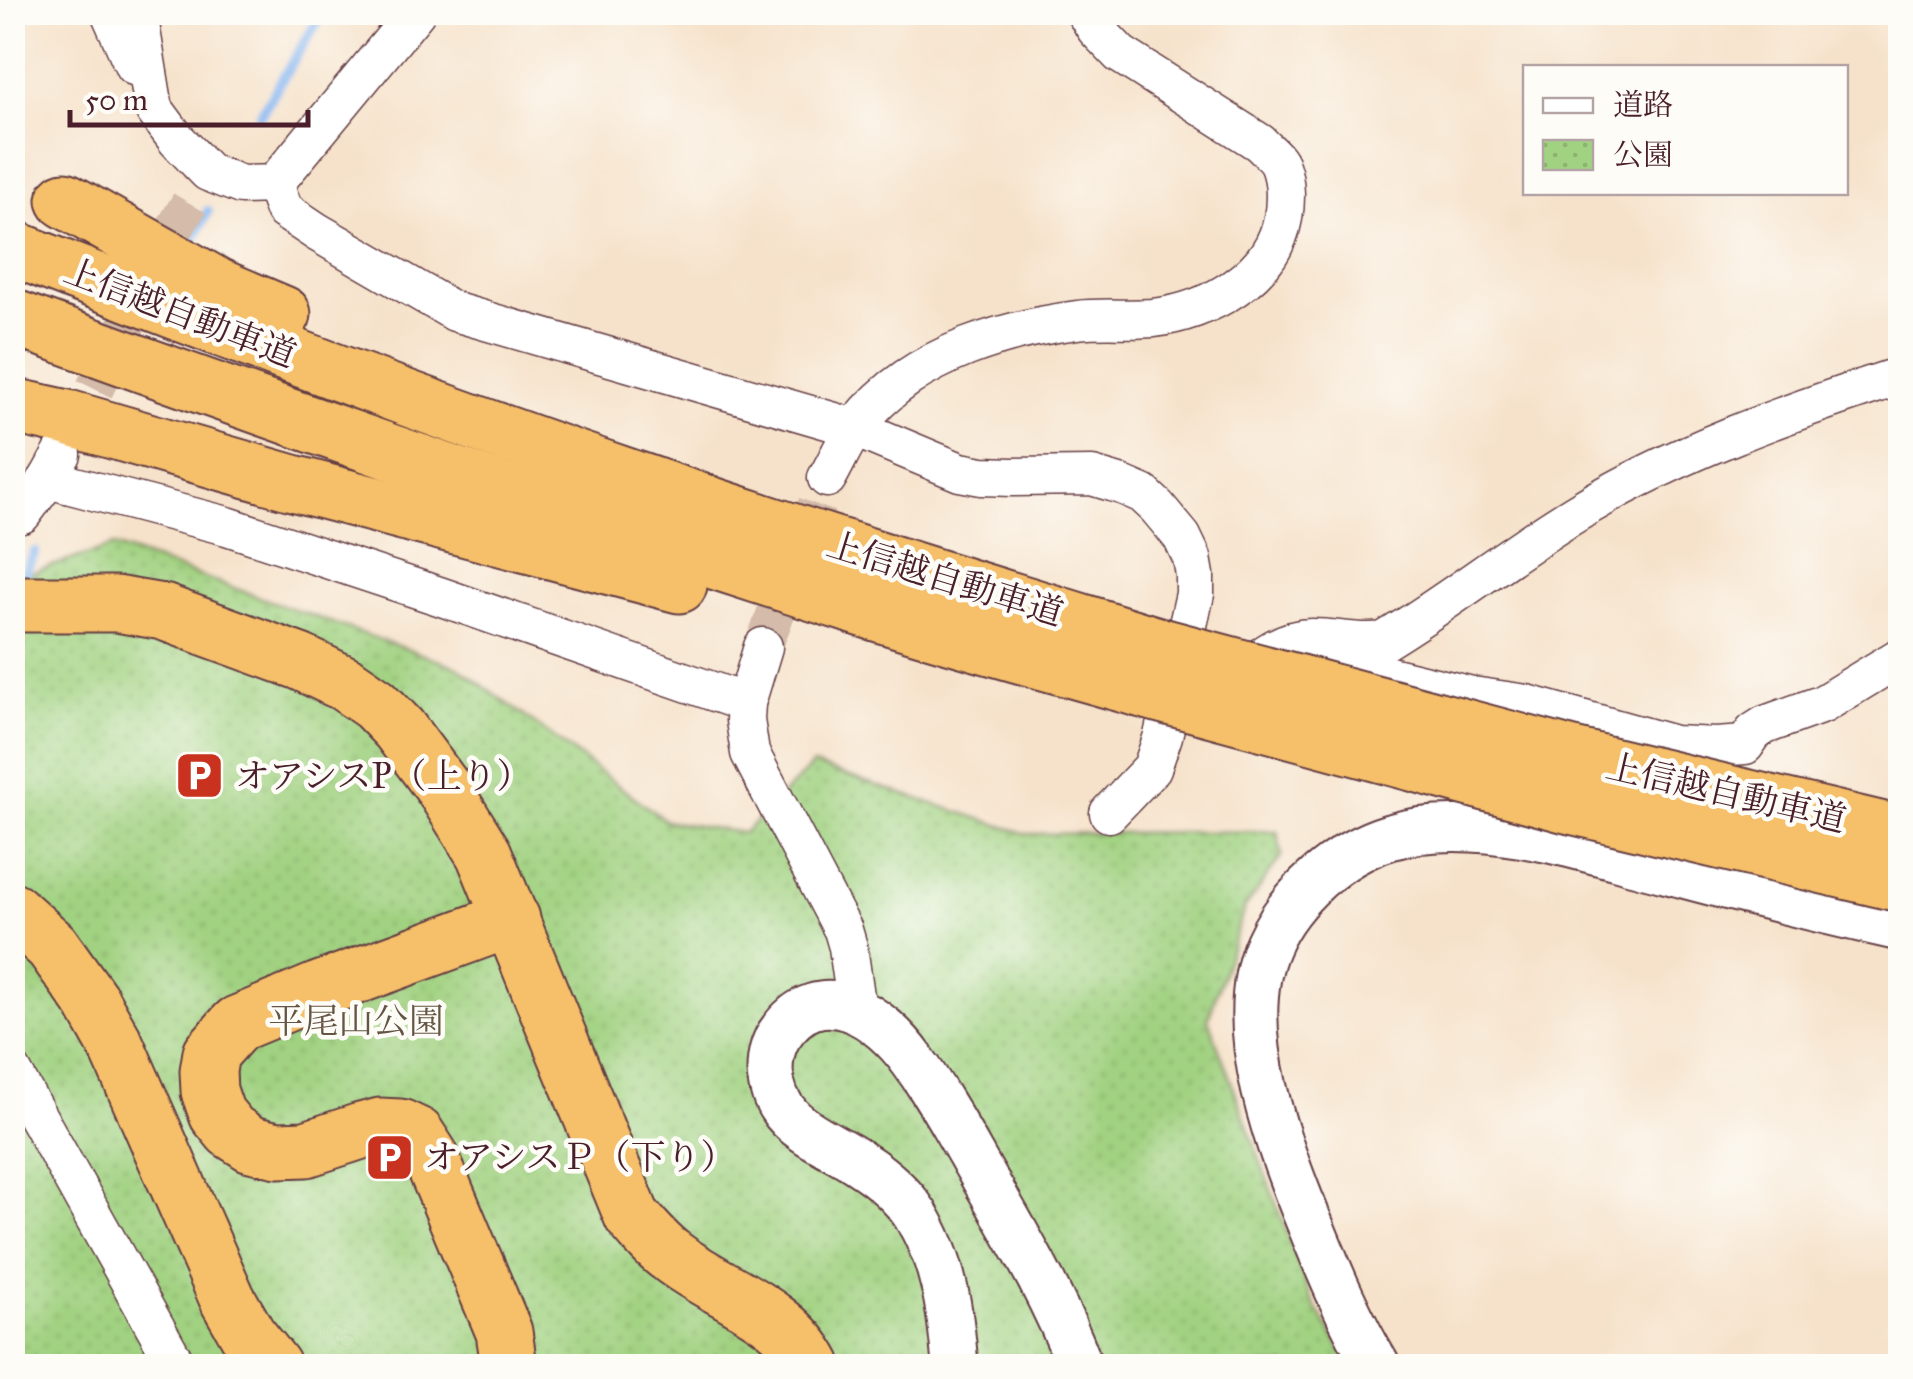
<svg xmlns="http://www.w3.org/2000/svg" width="1913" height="1379" viewBox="0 0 1913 1379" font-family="'IM FELL Great Primer','Noto Serif JP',serif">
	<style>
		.park { fill: url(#park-dots); stroke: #767856; stroke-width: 2.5 }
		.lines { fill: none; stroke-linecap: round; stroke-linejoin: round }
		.stream { stroke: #84b5f0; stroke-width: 10 }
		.minor-tunnel { stroke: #d4bbaa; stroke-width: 38; stroke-dasharray: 38 19; stroke-linecap: butt }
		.minor-casing { stroke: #643c43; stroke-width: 41 }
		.tertiary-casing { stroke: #643c43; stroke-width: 49 }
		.motorway-casing { stroke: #643c43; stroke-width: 59 }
		.minor { stroke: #fff; stroke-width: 38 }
		.tertiary { stroke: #fff; stroke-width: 45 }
		.motorway { stroke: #f6c06b; stroke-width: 55 }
		.motorway-bridge-casing { stroke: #643c43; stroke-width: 59; stroke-linecap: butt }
		.motorway-bridge { stroke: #f6c06b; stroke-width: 55 }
		.labels { text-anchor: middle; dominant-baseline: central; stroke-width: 9; stroke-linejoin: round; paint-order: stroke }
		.street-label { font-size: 35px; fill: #4a1f2b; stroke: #fdfcf7 }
		.poi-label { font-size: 35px; fill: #4a1f2b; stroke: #fdfcf7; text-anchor: start }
		.park-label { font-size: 35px; fill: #645545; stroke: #fdfcf7 }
	</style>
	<defs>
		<pattern id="park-dots" width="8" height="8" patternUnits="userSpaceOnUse" patternTransform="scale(2.5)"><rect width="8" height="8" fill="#a1d281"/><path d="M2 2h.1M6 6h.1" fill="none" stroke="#8cb470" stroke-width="1.8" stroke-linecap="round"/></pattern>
	</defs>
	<rect width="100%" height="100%" fill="#fdfcf7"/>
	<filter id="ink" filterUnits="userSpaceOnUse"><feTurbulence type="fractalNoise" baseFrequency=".01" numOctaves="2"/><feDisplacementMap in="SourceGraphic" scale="20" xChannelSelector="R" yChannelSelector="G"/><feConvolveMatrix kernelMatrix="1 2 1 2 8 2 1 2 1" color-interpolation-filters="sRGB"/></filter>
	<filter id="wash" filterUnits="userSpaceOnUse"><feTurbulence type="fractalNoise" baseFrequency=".0048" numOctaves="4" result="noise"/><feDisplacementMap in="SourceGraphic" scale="40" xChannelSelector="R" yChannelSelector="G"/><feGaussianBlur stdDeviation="2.25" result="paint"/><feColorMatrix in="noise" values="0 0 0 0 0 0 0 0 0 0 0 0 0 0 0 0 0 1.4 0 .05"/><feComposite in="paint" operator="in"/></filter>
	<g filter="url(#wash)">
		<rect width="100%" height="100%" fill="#f6e2ca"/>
		<!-- park -->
		<path class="park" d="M114,546l344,121 208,154 78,12 69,-68 214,69 250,-3 5,24 -38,54 -36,110 104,282 39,65h-1338l-1,-787z"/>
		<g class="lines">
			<!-- stream -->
			<g class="stream">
				<path d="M260,115l63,-103"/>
				<path d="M192,242l16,-31"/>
				<path d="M22,578l13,-26"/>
			</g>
		</g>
	</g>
	<g filter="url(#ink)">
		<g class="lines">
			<!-- minor-tunnel -->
			<g class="minor-tunnel">
				<path d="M69,440l106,-212 33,-56"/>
				<path d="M763,647l64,-169"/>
			</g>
			<defs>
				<g id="minor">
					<path d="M110,12l24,54"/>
					<path d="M138,12l16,97 23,31 31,32 33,13 33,-1 142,-172"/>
					<path d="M274,184l10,26 33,22 138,80 400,116 105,44 22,4 31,1 79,-1 30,9 21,9 14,13 25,30 10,21 3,17v19l-32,142 -11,32 -43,45"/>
					<path d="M827,478c10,-17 18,-37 30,-53 30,-38 65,-60 110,-78 36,-14 72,-22 110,-27 25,-3 51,0 76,-2 55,-6 120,-42 130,-100 3,-16 3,-37 -3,-52 -3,-9 -14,-16 -20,-23l-140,-89 -24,-25 -11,-17"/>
					<path d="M48,479l179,47 212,70 307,107"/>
					<path d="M12,516l10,-2 26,-35 14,-25"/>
					<path d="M763,647l-17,56 -1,17 5,33 93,177 5,17 9,63"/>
					<path d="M1319,659l153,37 55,8 147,41 42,2 29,-2 9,-13 11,-7 58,-21 77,-47"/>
					<path d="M1235,677c23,-18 46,-39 77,-39 25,0 47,7 72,3 66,-40 126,-88 192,-128 100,-61 213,-101 324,-137"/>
					<path d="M12,1071l165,295"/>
				</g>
				<g id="tertiary">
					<path d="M955,1366c-4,-53 -11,-106 -40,-152 -14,-21 -33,-37 -55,-51 -38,-26 -87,-36 -90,-92 0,-13 2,-25 9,-36 41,-62 103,-18 134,26 27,37 48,77 71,117 35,61 71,122 96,188"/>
					<path d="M1377,1366c-26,-43 -46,-90 -65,-137 -32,-78 -81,-202 -44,-285 11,-25 30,-48 50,-66 47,-41 93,-52 154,-49 66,3 130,25 193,41 78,21 157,41 235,58"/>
				</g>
				<g id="motorway">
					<path d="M65,200l152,86 66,28"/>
					<path d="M12,248c207,81 414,160 623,231 174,60 350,113 526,167"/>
					<path d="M12,317c278,102 557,199 839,288 99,32 199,58 299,87"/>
					<path d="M13,406l55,12 225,65 386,102"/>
					<path d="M12,604h104l47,8 137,50 46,22 29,20 24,25 44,59 41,66 148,362c12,14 24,29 39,40 46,36 115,55 143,110"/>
					<path d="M12,910l40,36 40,56 24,43 112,255 20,35 25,31"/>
					<path d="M509,1366l-5,-34 -74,-177 -13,-20 -17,-8 -20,-1 -19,5 -55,18 -28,1 -27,-6 -20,-13 -14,-17 -8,-23 -1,-20 3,-18 26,-29 82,-34 193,-71"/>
				</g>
			</defs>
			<!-- minor casing -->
			<use href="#minor" class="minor-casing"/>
			<!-- tertiary casing -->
			<use href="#tertiary" class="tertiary-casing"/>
			<!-- motorway casing -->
			<use href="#motorway" class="motorway-casing"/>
			<!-- minor -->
			<use href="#minor" class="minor"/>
			<!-- tertiary -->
			<use href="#tertiary" class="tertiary"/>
			<!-- motorway -->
			<use href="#motorway" class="motorway"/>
			<defs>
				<g id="motorway-bridge">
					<path d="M1161,646l416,111 323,77"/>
					<path d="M1150,692l417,113 333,79"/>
				</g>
			</defs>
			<!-- motorway-bridge casing -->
			<use href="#motorway-bridge" class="motorway-bridge-casing"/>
			<!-- motorway-bridge -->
			<use href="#motorway-bridge" class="motorway-bridge"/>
		</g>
	</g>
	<!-- icons -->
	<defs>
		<symbol id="parking-square" viewBox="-11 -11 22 22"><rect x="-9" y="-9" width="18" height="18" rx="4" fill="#c8321e" stroke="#fdfcf7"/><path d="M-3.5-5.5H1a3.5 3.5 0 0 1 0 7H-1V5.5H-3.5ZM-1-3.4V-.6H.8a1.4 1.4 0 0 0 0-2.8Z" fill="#fff"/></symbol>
	</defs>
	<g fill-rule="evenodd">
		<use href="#parking-square" x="172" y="748" width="55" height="55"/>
		<use href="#parking-square" x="362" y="1130" width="55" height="55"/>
	</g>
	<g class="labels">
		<!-- street labels -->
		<g class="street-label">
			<text transform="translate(180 313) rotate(21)">上信越自動車道</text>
			<text transform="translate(945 579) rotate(17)">上信越自動車道</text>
			<text transform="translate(1726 793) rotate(13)">上信越自動車道</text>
		</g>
		<!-- poi labels -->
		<g class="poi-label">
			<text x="235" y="776">オアシスP（上り）</text>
			<text x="424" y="1157">オアシスＰ（下り）</text>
		</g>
		<!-- park labels -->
		<g class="park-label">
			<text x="356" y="1021">平尾山公園</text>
		</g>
	</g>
	<!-- margin -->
	<rect width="1913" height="1379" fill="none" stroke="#fdfcf7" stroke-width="50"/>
	<!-- legend -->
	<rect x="1523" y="65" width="325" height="130" fill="#fdfcf7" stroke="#b5a4a5" stroke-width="2.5"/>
	<rect x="1543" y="98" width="50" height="15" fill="#ffffff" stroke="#b5a4a5" stroke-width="2.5"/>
	<text x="1613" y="115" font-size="30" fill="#4a1f2b">道路</text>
	<rect x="1543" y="140" width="50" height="30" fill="url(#park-dots)" stroke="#b5a4a5" stroke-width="2.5"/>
	<text x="1613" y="165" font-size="30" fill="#4a1f2b">公園</text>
	<!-- scale -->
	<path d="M70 110v15h238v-15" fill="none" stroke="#4a1f2b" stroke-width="5"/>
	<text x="85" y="110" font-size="30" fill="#4a1f2b" stroke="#fdfcf7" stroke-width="8" paint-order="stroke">50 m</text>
</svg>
